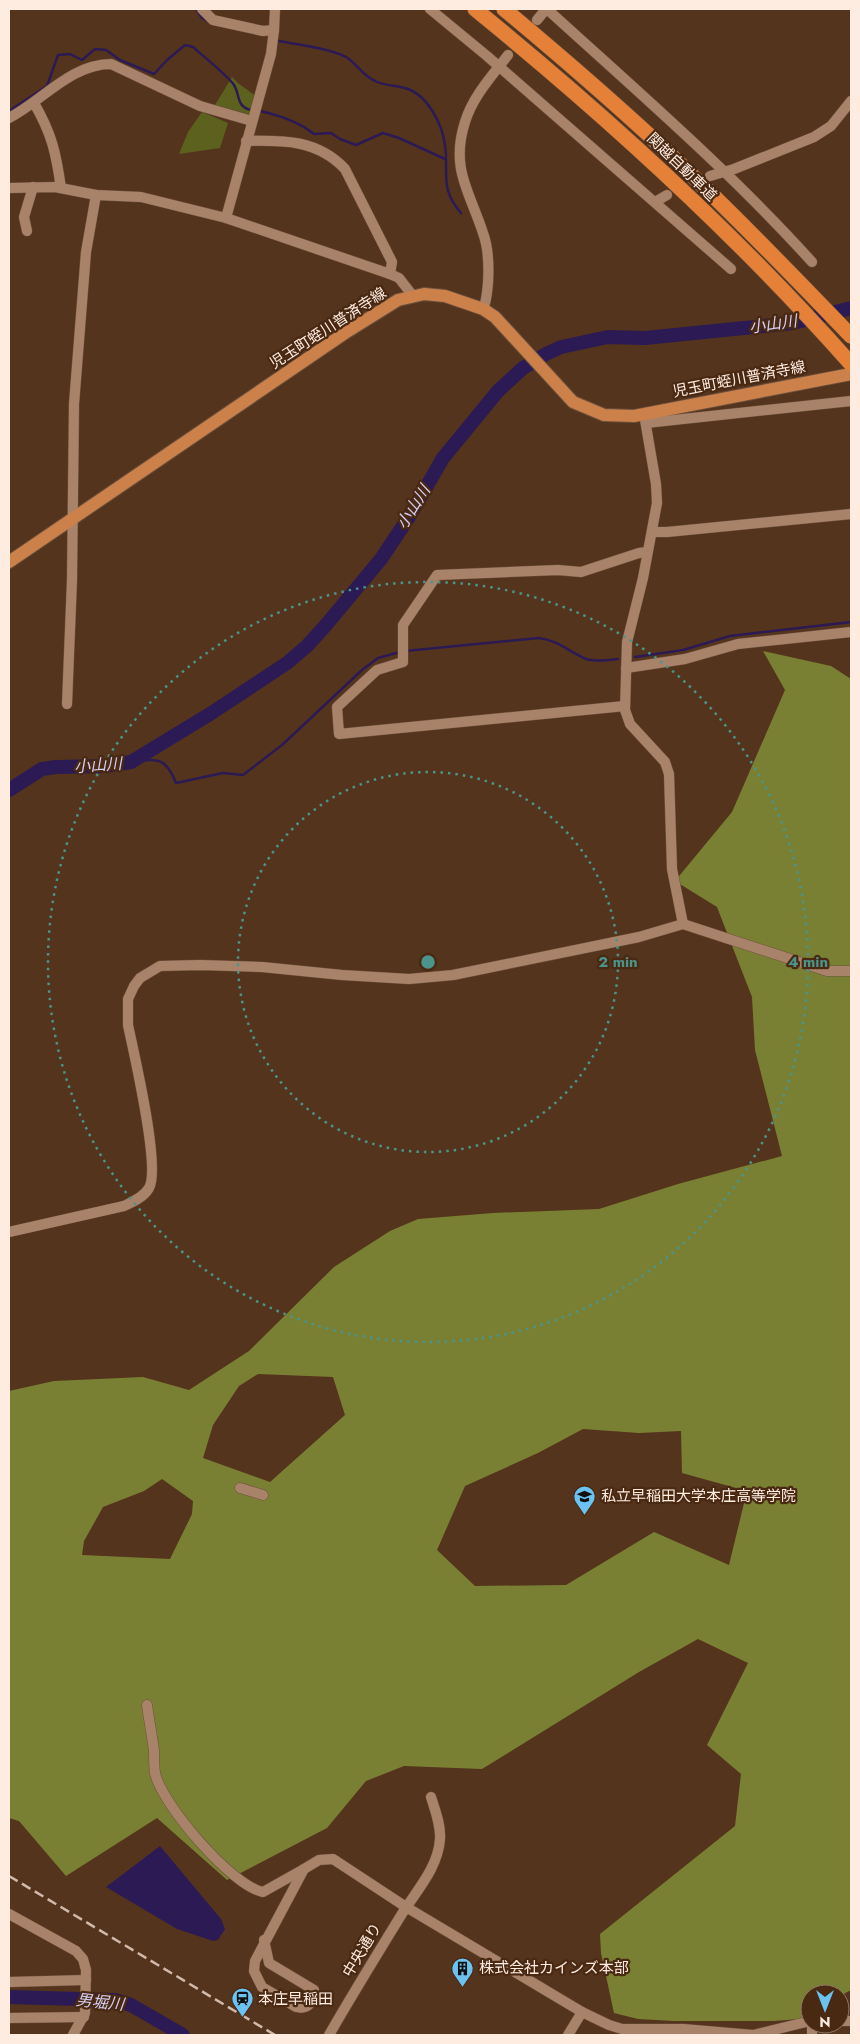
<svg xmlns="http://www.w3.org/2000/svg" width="860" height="2044" viewBox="0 0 860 2044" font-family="Jost,'Noto Sans JP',sans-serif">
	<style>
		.green { fill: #5c611d }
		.forest { fill: #7a8033; fill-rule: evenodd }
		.water { fill: #2c1a54 }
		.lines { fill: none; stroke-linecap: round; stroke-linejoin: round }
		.stream { stroke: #2c1a54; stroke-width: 2.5 }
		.river { stroke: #2c1a54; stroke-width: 14 }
		.minor-casing { stroke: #6d513d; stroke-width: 11 }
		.major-casing { stroke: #6d513d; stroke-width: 14 }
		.highway-casing { stroke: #6d513d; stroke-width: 16 }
		.minor { stroke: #a9826a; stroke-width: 10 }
		.major { stroke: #cc814b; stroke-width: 12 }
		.highway { stroke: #e48037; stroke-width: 15 }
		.rail { stroke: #d1baac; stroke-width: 2.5; stroke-dasharray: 10 5; stroke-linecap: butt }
		.ring { fill: none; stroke: #4b948b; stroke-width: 2.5; stroke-dasharray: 2.5 5 }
		.labels { text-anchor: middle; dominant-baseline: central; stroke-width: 4.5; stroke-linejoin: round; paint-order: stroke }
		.street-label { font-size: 15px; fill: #feece1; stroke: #4a2913 }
		.poi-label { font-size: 15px; fill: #feece1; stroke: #4a2913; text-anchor: start }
		.water-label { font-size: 16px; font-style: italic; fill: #d5cff5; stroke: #4a2913 }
		.centre { fill: #4b948b; stroke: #4a2913; stroke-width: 2.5 }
		.ring-label { font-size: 15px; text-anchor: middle; font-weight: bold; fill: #4b948b; stroke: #4a2913; stroke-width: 4.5; stroke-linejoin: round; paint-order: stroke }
	</style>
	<rect width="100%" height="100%" fill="#55341d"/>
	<!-- green -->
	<g class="green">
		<path d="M232,77l7,7 17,12 -5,19 -36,-10z"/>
		<path d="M202,112l26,11 -8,25 -41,6 9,-22z"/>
	</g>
	<!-- forest -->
	<path class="forest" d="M763,651l68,15 20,13v1311l-11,6v-2h-30v19l-11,6 -25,2h-100l-36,-2 -24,-6 -13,-60 -1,-19 135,-108 6,-52 -34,-29 41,-82 -50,-24 -59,33 -157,97 -78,-3 -38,15 -39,47 -100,52 -70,-62 -91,58 -47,-55 -10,-3v-427l45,-10 89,-4 46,13 60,-39 85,-84 56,-36 28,-12 75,-6 106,-4 79,-25 104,-28 -27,-106 -3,-53 -35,-90 -42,-26 57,-69 53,-122zM258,1374l75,3 12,38 -75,67 -67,-24 10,-33 26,-39zM583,1429l56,4 42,-2 1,42 65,18 -18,74 -75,-33 -88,53 -91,1 -38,-36 28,-64 73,-33zM162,1479l31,22 -1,13 -22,45 -88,-4 2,-14 19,-34 41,-16z"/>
	<!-- water -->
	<path class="water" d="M160,1846l61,73 4,10 -7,11 -5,1 -36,-12 -71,-42z"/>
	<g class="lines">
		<!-- stream -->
		<g class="stream">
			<path d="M196,9l6,9 11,6"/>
			<path d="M279,41c19,4 50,7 67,16 11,7 17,19 29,24 10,5 20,4 30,7 22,6 37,35 40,57 4,27 -6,43 16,68"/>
			<path d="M9,111l38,-25 11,-31 12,-1 12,6 13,-11 11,1 14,10 34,14 13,-14 18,-15 8,2c9,8 36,30 41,38 6,9 2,22 17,25"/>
			<path d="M260,111c18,4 39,11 54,23l17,-1 9,6 16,6 27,-12 16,5 46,21"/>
			<path d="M405,651l134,-13c18,2 31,14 47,21 10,3 22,1 32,0"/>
			<path d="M635,657l48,-7 47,-14 121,-14"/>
			<path d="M131,762c25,-3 34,-7 45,21l47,-10 20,2 39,-30 80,-75 16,-12 22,-6"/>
		</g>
		<!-- river -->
		<g class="river">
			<path d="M9,790l33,-21 14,-2 50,-1 25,-4 79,-48 77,-51 20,-17 19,-21 55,-66 28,-42 34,-59 55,-67 25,-23 23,-14 15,-7 47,-10 37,1 148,-15 58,-15"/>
			<path d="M9,1997l106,3 16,5 52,30"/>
		</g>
		<defs>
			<g id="minor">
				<path d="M202,9l11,11 50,11 11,-1"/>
				<path d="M430,9l57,47 244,213"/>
				<path d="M547,9c90,82 183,162 265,253"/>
				<path d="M537,20l9,-11"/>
				<path d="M34,103c18,31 22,50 27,85"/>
				<path d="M9,118c33,-17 62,-54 102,-54l89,42 52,15"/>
				<path d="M246,141c38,-1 72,-1 99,28l47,93 -2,12"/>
				<path d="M710,176l24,-7 80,-32 17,-11 20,-25"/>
				<path d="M9,188l46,-1 41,8 45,2 85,21 164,56 9,4 14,18"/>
				<path d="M655,202l12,-7"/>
				<path d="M226,218l45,-164 3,-24 1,-21"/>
				<path d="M27,231l-3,-14 9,-30"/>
				<path d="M483,309c4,-8 4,-18 5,-26 1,-17 1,-34 -5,-50 -13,-41 -33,-64 -18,-111 8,-26 27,-46 43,-67"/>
				<path d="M644,414l12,70 1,19 -14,75 -16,64 -2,68 5,14 35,38 4,12 3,95 11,55"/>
				<path d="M646,423l205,-22"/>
				<path d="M652,532h15l184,-18"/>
				<path d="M626,668l59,-9 53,-15 113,-12"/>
				<path d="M67,704l5,-124 2,-176 12,-152 10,-57"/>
				<path d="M625,706l-286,28 -2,-27 40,-37 26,-8v-37l34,-50 121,-5 23,2 58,-19 8,-1"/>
				<path d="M9,1232l115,-26c9,-4 20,-9 25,-18 12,-20 -15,-134 -21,-163v-26l6,-13 6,-8 20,-12 40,-1 62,2 80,8 67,4 44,-4 186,-38 44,-13 144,47h24"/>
				<path d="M240,1488l23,7"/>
				<path d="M147,1705c2,15 5,30 7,46 0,7 0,15 1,22 7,32 77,113 108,119l41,-23"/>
				<path d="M9,1914l67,37 7,8 3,11 -1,43 -12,22"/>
				<path d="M264,1940l5,23 45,27c1,11 -6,20 -18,17l-34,-20 -8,-16 1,-10 49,-92 15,-9 14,-1 73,48 176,105 27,13 13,4h61l70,6 57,-14"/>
				<path d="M9,1982l77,-2"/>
				<path d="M9,2018l75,-1"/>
				<path d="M840,2021h11"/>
				<path d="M812,2024v11"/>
				<path d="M329,2035c23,-40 47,-79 71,-118 15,-25 38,-48 40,-78 1,-14 -5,-29 -9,-42"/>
				<path d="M568,2035l14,-23"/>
			</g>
			<path id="major" d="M9,562l336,-229 53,-33 26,-6 21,2 38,13 12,8 78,85 31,13 30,1 217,-42"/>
			<g id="highway">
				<path d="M475,9c134,109 262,226 376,355"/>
				<path d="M504,9c60,50 119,101 176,155 59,55 115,114 171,172"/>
			</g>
		</defs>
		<!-- minor casing -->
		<use href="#minor" class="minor-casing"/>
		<!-- major casing -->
		<use href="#major" class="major-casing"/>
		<!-- highway casing -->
		<use href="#highway" class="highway-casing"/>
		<!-- minor -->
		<use href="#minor" class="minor"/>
		<!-- major -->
		<use href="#major" class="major"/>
		<!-- highway -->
		<use href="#highway" class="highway"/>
		<!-- rail -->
		<path class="rail" d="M9,1876l266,159"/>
	</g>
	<!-- distance rings -->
	<g class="ring">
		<circle cx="428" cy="962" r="190"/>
		<circle cx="428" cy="962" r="380"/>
	</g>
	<!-- icons -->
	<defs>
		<symbol id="school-pin" viewBox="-11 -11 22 30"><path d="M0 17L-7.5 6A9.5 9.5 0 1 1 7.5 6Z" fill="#6ac3f1" stroke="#4a2913"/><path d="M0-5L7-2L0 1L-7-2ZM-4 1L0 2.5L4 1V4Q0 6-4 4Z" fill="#111"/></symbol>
		<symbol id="building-pin" viewBox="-11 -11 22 30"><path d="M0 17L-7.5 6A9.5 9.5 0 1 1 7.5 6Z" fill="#6ac3f1" stroke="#4a2913"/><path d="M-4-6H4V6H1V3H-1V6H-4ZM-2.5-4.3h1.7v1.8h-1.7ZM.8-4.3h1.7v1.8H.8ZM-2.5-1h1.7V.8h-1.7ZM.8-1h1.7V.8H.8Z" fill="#111"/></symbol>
		<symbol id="station-pin" viewBox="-11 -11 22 30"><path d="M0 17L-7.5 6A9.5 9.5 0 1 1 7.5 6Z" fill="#6ac3f1" stroke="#4a2913"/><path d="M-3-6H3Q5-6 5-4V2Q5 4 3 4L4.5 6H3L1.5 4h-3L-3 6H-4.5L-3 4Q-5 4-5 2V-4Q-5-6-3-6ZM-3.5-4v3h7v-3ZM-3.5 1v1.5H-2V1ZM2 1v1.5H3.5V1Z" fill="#111"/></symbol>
	</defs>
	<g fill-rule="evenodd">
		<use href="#school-pin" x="572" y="1484" width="25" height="34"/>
		<use href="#building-pin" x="450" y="1956" width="25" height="34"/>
		<use href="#station-pin" x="230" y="1986" width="25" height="34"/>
	</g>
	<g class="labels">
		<!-- street labels -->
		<g class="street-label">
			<text transform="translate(682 167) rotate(44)">関越自動車道</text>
			<text transform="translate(328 328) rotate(-33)">児玉町蛭川普済寺線</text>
			<text transform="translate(739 379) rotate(-11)">児玉町蛭川普済寺線</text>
			<text transform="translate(362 1950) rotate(-59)">中央通り</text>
		</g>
		<!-- poi labels -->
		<g class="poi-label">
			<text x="601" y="1496">私立早稲田大学本庄高等学院</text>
			<text x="479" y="1968">株式会社カインズ本部</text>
			<text x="258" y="1999">本庄早稲田</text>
		</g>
		<!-- water labels -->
		<g class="water-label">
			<text transform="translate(773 324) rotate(-8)">小山川</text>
			<text transform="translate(413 507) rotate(-58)">小山川</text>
			<text transform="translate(98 765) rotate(-4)">小山川</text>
			<text transform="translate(100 2002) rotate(6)">男堀川</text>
		</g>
	</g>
	<circle cx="428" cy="962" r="8" class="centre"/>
	<g class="ring-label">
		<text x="618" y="967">2 min</text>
		<text x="808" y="967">4 min</text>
	</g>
	<!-- border -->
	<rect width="860" height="2044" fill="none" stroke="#feece1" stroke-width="20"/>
	<!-- north arrow -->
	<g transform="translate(825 2009) rotate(180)"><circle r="24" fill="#4a2913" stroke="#927765"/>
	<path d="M0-4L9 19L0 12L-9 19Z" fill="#6ac3f1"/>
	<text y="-8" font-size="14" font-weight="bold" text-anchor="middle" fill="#feece1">N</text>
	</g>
</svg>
